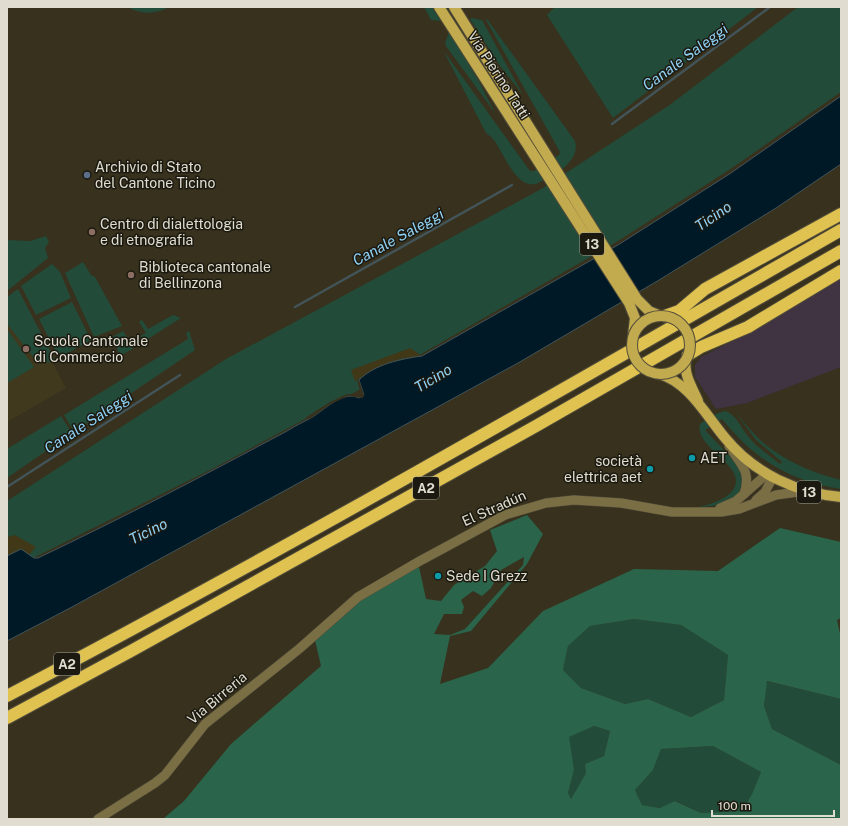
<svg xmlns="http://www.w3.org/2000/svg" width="848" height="826" viewBox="0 0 848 826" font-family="'Public Sans',sans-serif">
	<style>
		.built { fill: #41391e }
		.industrial { fill: #403342 }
		.green { fill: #224c39 }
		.forest { fill: #2a654b; fill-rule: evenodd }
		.sand { fill: #413818 }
		.water { fill: #001926; stroke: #435459 }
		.pier { fill: #37311d }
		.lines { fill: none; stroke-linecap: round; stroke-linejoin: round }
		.stream { stroke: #435459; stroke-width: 2.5 }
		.minor-casing { stroke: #524d3a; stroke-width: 10 }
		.major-casing { stroke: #524d3a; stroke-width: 12 }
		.highway-casing { stroke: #524d3a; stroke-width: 14 }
		.minor { stroke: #7a6e45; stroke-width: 9 }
		.major { stroke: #c2aa4e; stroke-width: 10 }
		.highway { stroke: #dfc250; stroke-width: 12 }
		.major-bridge-casing { stroke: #524d3a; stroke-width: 12; stroke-linecap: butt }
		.major-bridge { stroke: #c2aa4e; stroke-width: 10 }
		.service-dot { fill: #5c6f8a; stroke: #1b1910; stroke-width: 1.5 }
		.education-dot { fill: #8d6e63; stroke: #1b1910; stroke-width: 1.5 }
		.culture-dot { fill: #0f9aa8; stroke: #1b1910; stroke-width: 1.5 }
		.labels { text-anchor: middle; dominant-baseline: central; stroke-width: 3; stroke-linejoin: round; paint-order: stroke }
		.shield { fill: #1b1910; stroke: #a5a296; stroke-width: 1 }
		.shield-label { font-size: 13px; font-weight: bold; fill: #e0ddd0 }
		.street-label { font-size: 14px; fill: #e0ddd0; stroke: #1b1910 }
		.poi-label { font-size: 14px; fill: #e0ddd0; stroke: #1b1910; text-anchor: start }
		.water-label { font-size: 15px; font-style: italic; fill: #8fd1f5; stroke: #1b1910 }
	</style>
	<rect width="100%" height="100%" fill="#37311d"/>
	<!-- built -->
	<path class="built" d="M22,304l44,84 -59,34v-112z"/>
	<!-- industrial -->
	<path class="industrial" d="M841,274v93l-94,36 -31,6 -21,-32v-12l6,-8 51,-26z"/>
	<!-- green -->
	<g class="green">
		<path d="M128,7h41c-12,7 -29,8 -41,0z"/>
		<path d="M424,7h8l9,14 -10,-1z"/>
		<path d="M555,7h203l-145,111 -66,-103z"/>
		<path d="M798,7h43v85l-112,78 -111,71 -261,150 -143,77 -207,103v-70l219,-142 317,-171 128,-84z"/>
		<path d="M472,18l10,2 41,75 -23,-29 -30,-47z"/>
		<path d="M487,19l88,122c6,21 -22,35 -39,43 -21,5 -32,-32 -43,-45 -2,-3 -4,-3 -7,-6l-43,-83 87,121h4l25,-16 1,-3 -74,-132z"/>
		<path d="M449,32l28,46 18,35 -49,-67 -1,-3z"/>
		<path d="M46,236l3,6 -4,6 3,10 -41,33v-51l23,1z"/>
		<path d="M83,262l8,13 4,2 27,49 -28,11 -29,-64z"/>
		<path d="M52,264l8,8 11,26 -35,17 -15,-29z"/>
		<path d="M18,289l37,71 -7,3 -3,-3 -6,4 -32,-40v-27z"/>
		<path d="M72,302l19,38 -32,18 -20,-39z"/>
		<path d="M173,315l8,3 -38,24 -3,-6 6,-3 -7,-11 3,-2 6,9z"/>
		<path d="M7,329l27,38 -27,16z"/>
		<path d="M123,331l11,17 -14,8 -8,-19z"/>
		<path d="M189,331l6,19 -121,82 -10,-17 124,-76 -2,-6z"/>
		<path d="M725,411c11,3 16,17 22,24 9,12 22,20 33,29l2,-2 -26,-22 -21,-28c8,9 15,18 23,26 22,21 54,35 83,42v9c-51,-8 -86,-29 -119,-70l-17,11 34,36 4,12 -1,6 -3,8 -5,6 -15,7 -25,3c17,-3 54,-14 38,-38 -7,-11 -40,-32 -31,-47l17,-10z"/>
		<path d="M61,416l11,17 -65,45v-29z"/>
		<path d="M634,619l47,6 47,30 -4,45 -33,17 -43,-18 -23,5 -44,-16 -18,-18 5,-24 22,-20z"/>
		<path d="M766,681l75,18v66l-69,-36 -8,-23z"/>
		<path d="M594,726l16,5 -6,25 -19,8 1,9 -15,26 -3,-6 6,-23 -6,-33z"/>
		<path d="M713,746l48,26 -9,22 -10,17 -41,2 -25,-12 -15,7 -19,-3 -7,-15 18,-20 8,-21z"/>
	</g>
	<!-- forest -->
	<path class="forest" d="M527,515l16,19 -16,30 -56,67 -21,5 -10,48 48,-16 55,-57 91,-42 84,2 62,-43 61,14v76l-4,2 4,18v61l-74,-18 -3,25 8,23 69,36v54h-678l21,-18 47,-57 90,-78 -7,-30 36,-33 68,-41 8,37 15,2 13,-16 31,-19 12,-15 -7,-21zM524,557l-1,8 -58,64 -15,6 -16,-1 10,-20h18l2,-7 -3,-7 12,-9 9,5 9,-8 10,-18zM634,619l47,6 47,30 -4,45 -33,17 -43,-18 -23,5 -44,-16 -18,-18 5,-24 22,-20zM594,726l16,5 -6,25 -19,8 1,9 -15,26 -3,-6 6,-23 -5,-33zM713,746l48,26 -9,22 -10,17 -41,2 -26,-12 -15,7 -18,-3 -7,-15 18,-20 8,-21z"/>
	<!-- sand -->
	<g class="sand">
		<path d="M410,348l12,8 -22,3 -20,8 -25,14 -4,-11z"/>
		<path d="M15,535l21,12 -7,8 -8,-6 -14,7v-19z"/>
	</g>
	<!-- water -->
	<path class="water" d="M841,96v68l-65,44 -117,72 -141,83 -446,244 -65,34v-85l14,-7 13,9h4c84,-40 167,-83 249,-127 8,-5 16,-9 24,-13 14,-8 31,-28 48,-20l5,-3 -5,-15c16,-16 42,-21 63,-24l196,-111 113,-72z"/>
	<!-- pier -->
	<path class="pier" d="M357,380h2l5,15 -1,3 -15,-2 -17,8 -21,15 -5,-1 25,-16 17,-8 14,2z"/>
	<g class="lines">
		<!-- stream -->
		<g class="stream">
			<path d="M612,124l158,-117"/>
			<path d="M295,307l217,-122"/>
			<path d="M7,487l173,-112"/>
		</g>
		<defs>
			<g id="minor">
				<path d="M729,446c11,18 23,25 15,48"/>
				<path d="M756,500l9,-8 8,-15"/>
				<path d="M720,508l16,-7 31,-27"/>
				<path d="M98,819l57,-36 10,-8 40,-51 94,-75 59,-52 60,-35 87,-47 41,-12 28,-3 47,3 51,9h49l18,-3 37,-14 29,-4"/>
			</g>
			<g id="major">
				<path d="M439,7c63,99 127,197 190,296l6,15 -2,17"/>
				<path d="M454,7l183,292 12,12 12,5"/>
				<path d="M686,360c-3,14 7,29 12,41"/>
				<path d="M659,374c30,8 48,43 67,65 29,35 71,54 115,58"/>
			</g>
			<g id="highway">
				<path d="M665,316l14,-5 26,-22 136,-75"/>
				<path d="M688,355l13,-8 47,-20 93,-56"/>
				<path d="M7,696c282,-148 558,-308 834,-466"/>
				<path d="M7,718l124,-67 405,-225 305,-175"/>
			</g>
		</defs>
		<!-- minor casing -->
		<use href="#minor" class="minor-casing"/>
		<!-- major casing -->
		<use href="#major" class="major-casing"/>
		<!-- highway casing -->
		<use href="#highway" class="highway-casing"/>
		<!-- minor -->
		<use href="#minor" class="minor"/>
		<!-- major -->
		<use href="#major" class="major"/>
		<!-- highway -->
		<use href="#highway" class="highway"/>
		<defs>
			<circle id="major-bridge" cx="661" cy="345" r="29"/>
		</defs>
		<!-- major-bridge casing -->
		<use href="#major-bridge" class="major-bridge-casing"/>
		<!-- major-bridge -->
		<use href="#major-bridge" class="major-bridge"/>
	</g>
	<!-- markers -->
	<circle class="service-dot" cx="87" cy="175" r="4"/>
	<g class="education-dot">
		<circle cx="92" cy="232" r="4"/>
		<circle cx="131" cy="275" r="4"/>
		<circle cx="26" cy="349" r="4"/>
	</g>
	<g class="culture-dot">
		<circle cx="692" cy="458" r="4"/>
		<circle cx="650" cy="469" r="4"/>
		<circle cx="438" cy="576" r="4"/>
	</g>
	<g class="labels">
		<!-- shield labels -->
		<g class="shield">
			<rect x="580" y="233" width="24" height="22" rx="3"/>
			<rect x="413" y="477" width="26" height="22" rx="3"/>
			<rect x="797" y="481" width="24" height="22" rx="3"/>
			<rect x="54" y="653" width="26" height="22" rx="3"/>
		</g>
		<g class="shield-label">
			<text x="592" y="244">13</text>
			<text x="426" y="488">A2</text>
			<text x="809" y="492">13</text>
			<text x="67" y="664">A2</text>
		</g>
		<!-- street labels -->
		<g class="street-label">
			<text transform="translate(499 75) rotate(57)">Via Pierino Tatti</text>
			<text transform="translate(494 508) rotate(-24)">El Stradún</text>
			<text transform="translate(217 698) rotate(-40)">Via Birreria</text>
		</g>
		<!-- poi labels -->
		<g class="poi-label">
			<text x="95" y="167">Archivio di Stato<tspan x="95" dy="16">del Cantone Ticino</tspan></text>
			<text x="100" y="224">Centro di dialettologia<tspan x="100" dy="16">e di etnografia</tspan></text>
			<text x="139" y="267">Biblioteca cantonale<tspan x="139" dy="16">di Bellinzona</tspan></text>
			<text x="34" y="341">Scuola Cantonale<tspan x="34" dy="16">di Commercio</tspan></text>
			<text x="700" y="458">AET</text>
			<text x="642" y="461" text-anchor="end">società<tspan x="642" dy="16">elettrica aet</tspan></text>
			<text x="446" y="576">Sede I Grezz</text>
		</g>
		<!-- water labels -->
		<g class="water-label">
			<text transform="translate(685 57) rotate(-36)">Canale Saleggi</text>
			<text transform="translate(713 216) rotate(-34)">Ticino</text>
			<text transform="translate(398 237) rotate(-29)">Canale Saleggi</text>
			<text transform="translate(433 378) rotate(-31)">Ticino</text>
			<text transform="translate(88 422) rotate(-33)">Canale Saleggi</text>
			<text transform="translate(148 531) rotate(-26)">Ticino</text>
		</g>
	</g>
	<!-- border -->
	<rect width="848" height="826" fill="none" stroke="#e0ddd0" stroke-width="16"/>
	<!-- scale -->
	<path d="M712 810v6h122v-6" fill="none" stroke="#e0ddd0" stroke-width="2"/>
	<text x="718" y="810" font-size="12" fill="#e0ddd0" stroke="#1b1910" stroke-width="3" paint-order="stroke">100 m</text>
</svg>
